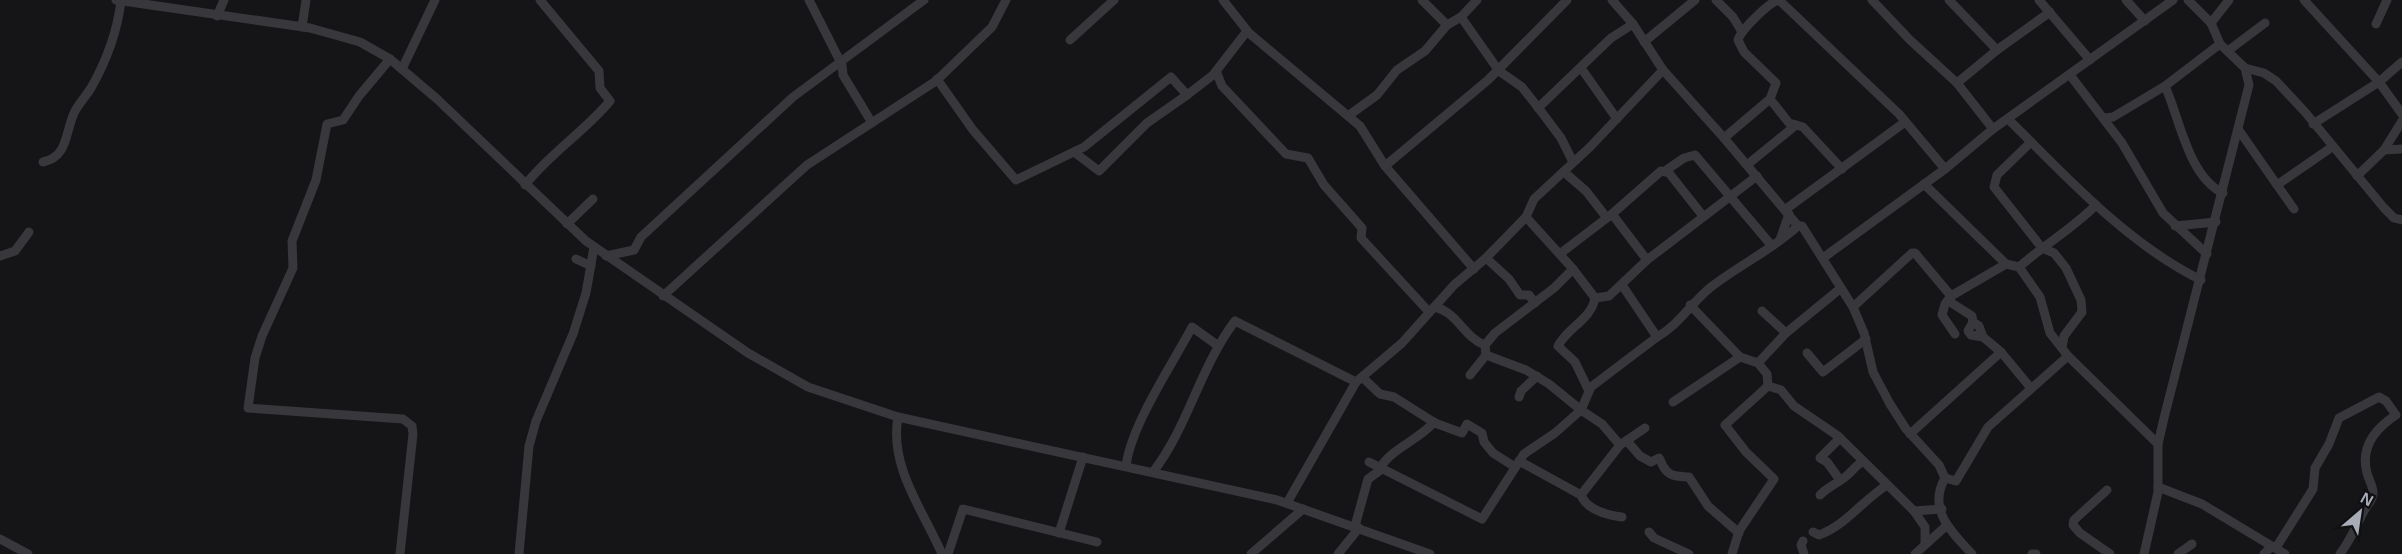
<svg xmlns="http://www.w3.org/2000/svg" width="2402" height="554" viewBox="0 0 2402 554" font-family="Arial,sans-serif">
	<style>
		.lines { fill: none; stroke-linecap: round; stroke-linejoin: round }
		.minor { stroke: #37373c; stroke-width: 9 }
	</style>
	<rect width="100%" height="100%" fill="#151517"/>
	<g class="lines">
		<!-- minor -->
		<g class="minor">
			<path d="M116,0l194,28 50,14 30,17 47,40 149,142 162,112 60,34 90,30 379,83 153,54"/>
			<path d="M809,0l33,65 1,10 29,48"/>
			<path d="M1223,0l26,33 111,93 25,40 89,103"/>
			<path d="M1422,0l25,25"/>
			<path d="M1716,0l17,17 9,15"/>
			<path d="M1872,0l38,40 47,43 36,46"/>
			<path d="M1949,0l48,50"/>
			<path d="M2039,0l51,60"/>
			<path d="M2126,0l19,21"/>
			<path d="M2304,0l75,82 23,32"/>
			<path d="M217,16l7,-16"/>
			<path d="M1461,17l16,-17"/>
			<path d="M2211,23l18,-23"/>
			<path d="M2376,24l11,-24"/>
			<path d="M302,27l4,-27"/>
			<path d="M1070,40l44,-40"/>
			<path d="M1644,42l51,-42"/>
			<path d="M2229,50l36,-27"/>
			<path d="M390,59l-31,37 -16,24 -16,4 -11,56 -24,61 1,27 -31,68 -7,22 -7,50 155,11 9,7 1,8 -13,120"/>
			<path d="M1581,68l36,51"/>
			<path d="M2245,68l19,5 12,8 29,31 79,96 10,10 8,2"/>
			<path d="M402,69l33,-69"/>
			<path d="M1663,70l61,68"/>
			<path d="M1216,71l6,15 64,68 22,4 16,27 38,43 -1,10 68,74"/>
			<path d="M2070,75l52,68 41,70 44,41"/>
			<path d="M937,79l36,51 43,50 68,-33 87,-70 16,18 26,-20 34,-44"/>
			<path d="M1957,83l40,-33 53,-38"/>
			<path d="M2165,86c15,33 23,90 58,107"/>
			<path d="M1770,99l6,-16 -32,-31 -6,-12c3,-10 31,-38 41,-40l120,114 46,55"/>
			<path d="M1538,108l73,-70 22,-14"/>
			<path d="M1348,116l29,-21 20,-25 28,-19 22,-26 14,-8 38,54 23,16 18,23 21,28 12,24"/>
			<path d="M2105,118l8,-1 52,-31 55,-42"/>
			<path d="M2008,119c58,57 118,124 193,161"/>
			<path d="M2313,124l66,-42 23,-20"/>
			<path d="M2238,129l39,56 55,-38"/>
			<path d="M2031,142l-34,33 -3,12 48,61 12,5 12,15 15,32 1,12 -18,24 -2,12"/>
			<path d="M2384,150l18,-1"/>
			<path d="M1074,152l25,19 48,-48 40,-28"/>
			<path d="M43,162c26,-5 22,-32 32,-51 5,-9 11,-15 16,-23 16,-28 26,-55 30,-87"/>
			<path d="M1747,165l49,-40"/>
			<path d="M1385,166l103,-86 79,-80"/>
			<path d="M1665,171l19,-13 11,-3 77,91"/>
			<path d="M1564,172l22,19 21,27"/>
			<path d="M2357,176l27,-26 18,-29"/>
			<path d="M1924,184l82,80"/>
			<path d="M525,185c25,-32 59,-53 85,-84l-10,-13 -1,-17 -59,-71"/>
			<path d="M2277,185l17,24"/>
			<path d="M1786,209l119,-87"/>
			<path d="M1612,214l49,-43 8,2 34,43"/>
			<path d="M567,224l26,-25"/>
			<path d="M1798,226l-74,-88 46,-39 19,24 14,4 39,42"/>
			<path d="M2175,226l41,-4"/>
			<path d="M1780,240l9,-26"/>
			<path d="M1561,253l51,-39 35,46"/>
			<path d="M0,256l15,-5 14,-19"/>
			<path d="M606,256l28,-6 7,-13 152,-140 131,-97"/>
			<path d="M1486,258l23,21 11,16h9l6,8"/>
			<path d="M1823,258l122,-89 48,-40 180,-129"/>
			<path d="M576,259l15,7"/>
			<path d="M1573,269l22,29 14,-2 38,-36 110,-84"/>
			<path d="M1622,285l35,52 -66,50 -10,23 21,14 18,21 25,-17"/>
			<path d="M663,296l144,-131 129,-84 56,-54 14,-27"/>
			<path d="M1951,296l-6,8 -3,11 13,19"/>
			<path d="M1951,296l-1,6 22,14 1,6"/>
			<path d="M1434,307c24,5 29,30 51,38"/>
			<path d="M1853,307l59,-54h3l36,43 55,-32 13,3"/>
			<path d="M1762,311l24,22"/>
			<path d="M1973,322l6,4 4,11 -12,-2 -3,-4z"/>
			<path d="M1657,337c22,-12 34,-34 54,-50 28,-22 61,-37 87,-61h4l51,81 11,26 9,39 17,32 16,25 33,36 6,13c-18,32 7,54 27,76"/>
			<path d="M1983,337l18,15"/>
			<path d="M1807,353l16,19 43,-33"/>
			<path d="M2068,356l90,88"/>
			<path d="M1740,357l18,6 28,-30 55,-45"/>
			<path d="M1758,363l9,11 1,12 13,4 13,16 44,30 76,75 28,-2"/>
			<path d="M1470,375l16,-20"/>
			<path d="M1362,377l18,17 14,3 41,26 27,10 5,-9 15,9 2,9 9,11 22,14"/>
			<path d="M1589,391l-14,-29 -17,-16c10,-19 33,-26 37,-48"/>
			<path d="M1519,397l2,-6 16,-15"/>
			<path d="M1673,402l67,-45 -50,-52"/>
			<path d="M898,417c-9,50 25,93 44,137"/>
			<path d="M1910,434l91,-82 29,35"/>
			<path d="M1627,441l13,15 11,6 8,-4c2,2 2,5 4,8 6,11 13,10 26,11l19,29 31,27"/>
			<path d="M1519,461l62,34 39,-50"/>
			<path d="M1369,462l113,57 42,-65 31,-21 26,-23 -32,-26 -23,-14 -40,-15 -1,-10 10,-12 59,-45 19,-19 -47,-52"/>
			<path d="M1126,466c5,-41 46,-101 66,-139l25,18"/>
			<path d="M1380,468c12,-20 39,-28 54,-46"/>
			<path d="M1153,472c35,-45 47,-105 82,-151l121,61"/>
			<path d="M1945,478l11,3 32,-54 80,-71 -18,-23 -10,-36 -21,-30c25,-22 53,-38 77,-62"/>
			<path d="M1840,480l-13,-18 -7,-4 20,-20"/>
			<path d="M2158,487l44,17 83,50"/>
			<path d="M2107,490l-33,30 -1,5 7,8 30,21"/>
			<path d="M1581,495c6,15 26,20 41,22"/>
			<path d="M1820,495c8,-8 16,-11 24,-17 8,-6 11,-12 19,-17"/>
			<path d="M1287,503l69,-121 46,-39 52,-58 32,-27 40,-41 8,-18 56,-52 73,-77 -30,-46 -21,-24"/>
			<path d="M1914,511l11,16v17"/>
			<path d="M1355,526l13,-47 14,-10"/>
			<path d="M1649,532l5,6 35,16"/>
			<path d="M1813,532l6,3c26,-9 44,-35 68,-50"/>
			<path d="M1059,533l24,-76"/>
			<path d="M0,539l28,15"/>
			<path d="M1803,541l-2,4 3,9"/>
			<path d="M519,554l10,-108 7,-25 37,-87 13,-41 8,-46"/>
			<path d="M948,554l15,-45 134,33"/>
			<path d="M1251,554l52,-45"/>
			<path d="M1338,554l21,-26"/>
			<path d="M1732,554l7,-23 35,-52 -28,-27 -21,-27 43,-39"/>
			<path d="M1915,554l31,-28"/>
			<path d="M2032,554h4"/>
			<path d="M2144,554l14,-62v-48l6,-26 85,-333 -4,-17 -25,-24 -9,-21 -23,-23"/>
			<path d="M2178,554l14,-10"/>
			<path d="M2264,554l7,-7 6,-1 36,-57 2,-21 14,-24 10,-26 40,-21 7,4 10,14c-20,13 -36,32 -29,58 2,8 7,14 6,22 -1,6 -6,10 -9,16 -9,17 -13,28 -24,43"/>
		</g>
	</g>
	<!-- north arrow -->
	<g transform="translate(2360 512) rotate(29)" stroke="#101012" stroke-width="4.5" paint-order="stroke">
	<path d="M0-4.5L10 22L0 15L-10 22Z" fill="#a8acb7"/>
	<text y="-9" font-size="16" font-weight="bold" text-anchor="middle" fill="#a8acb7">N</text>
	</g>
</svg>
